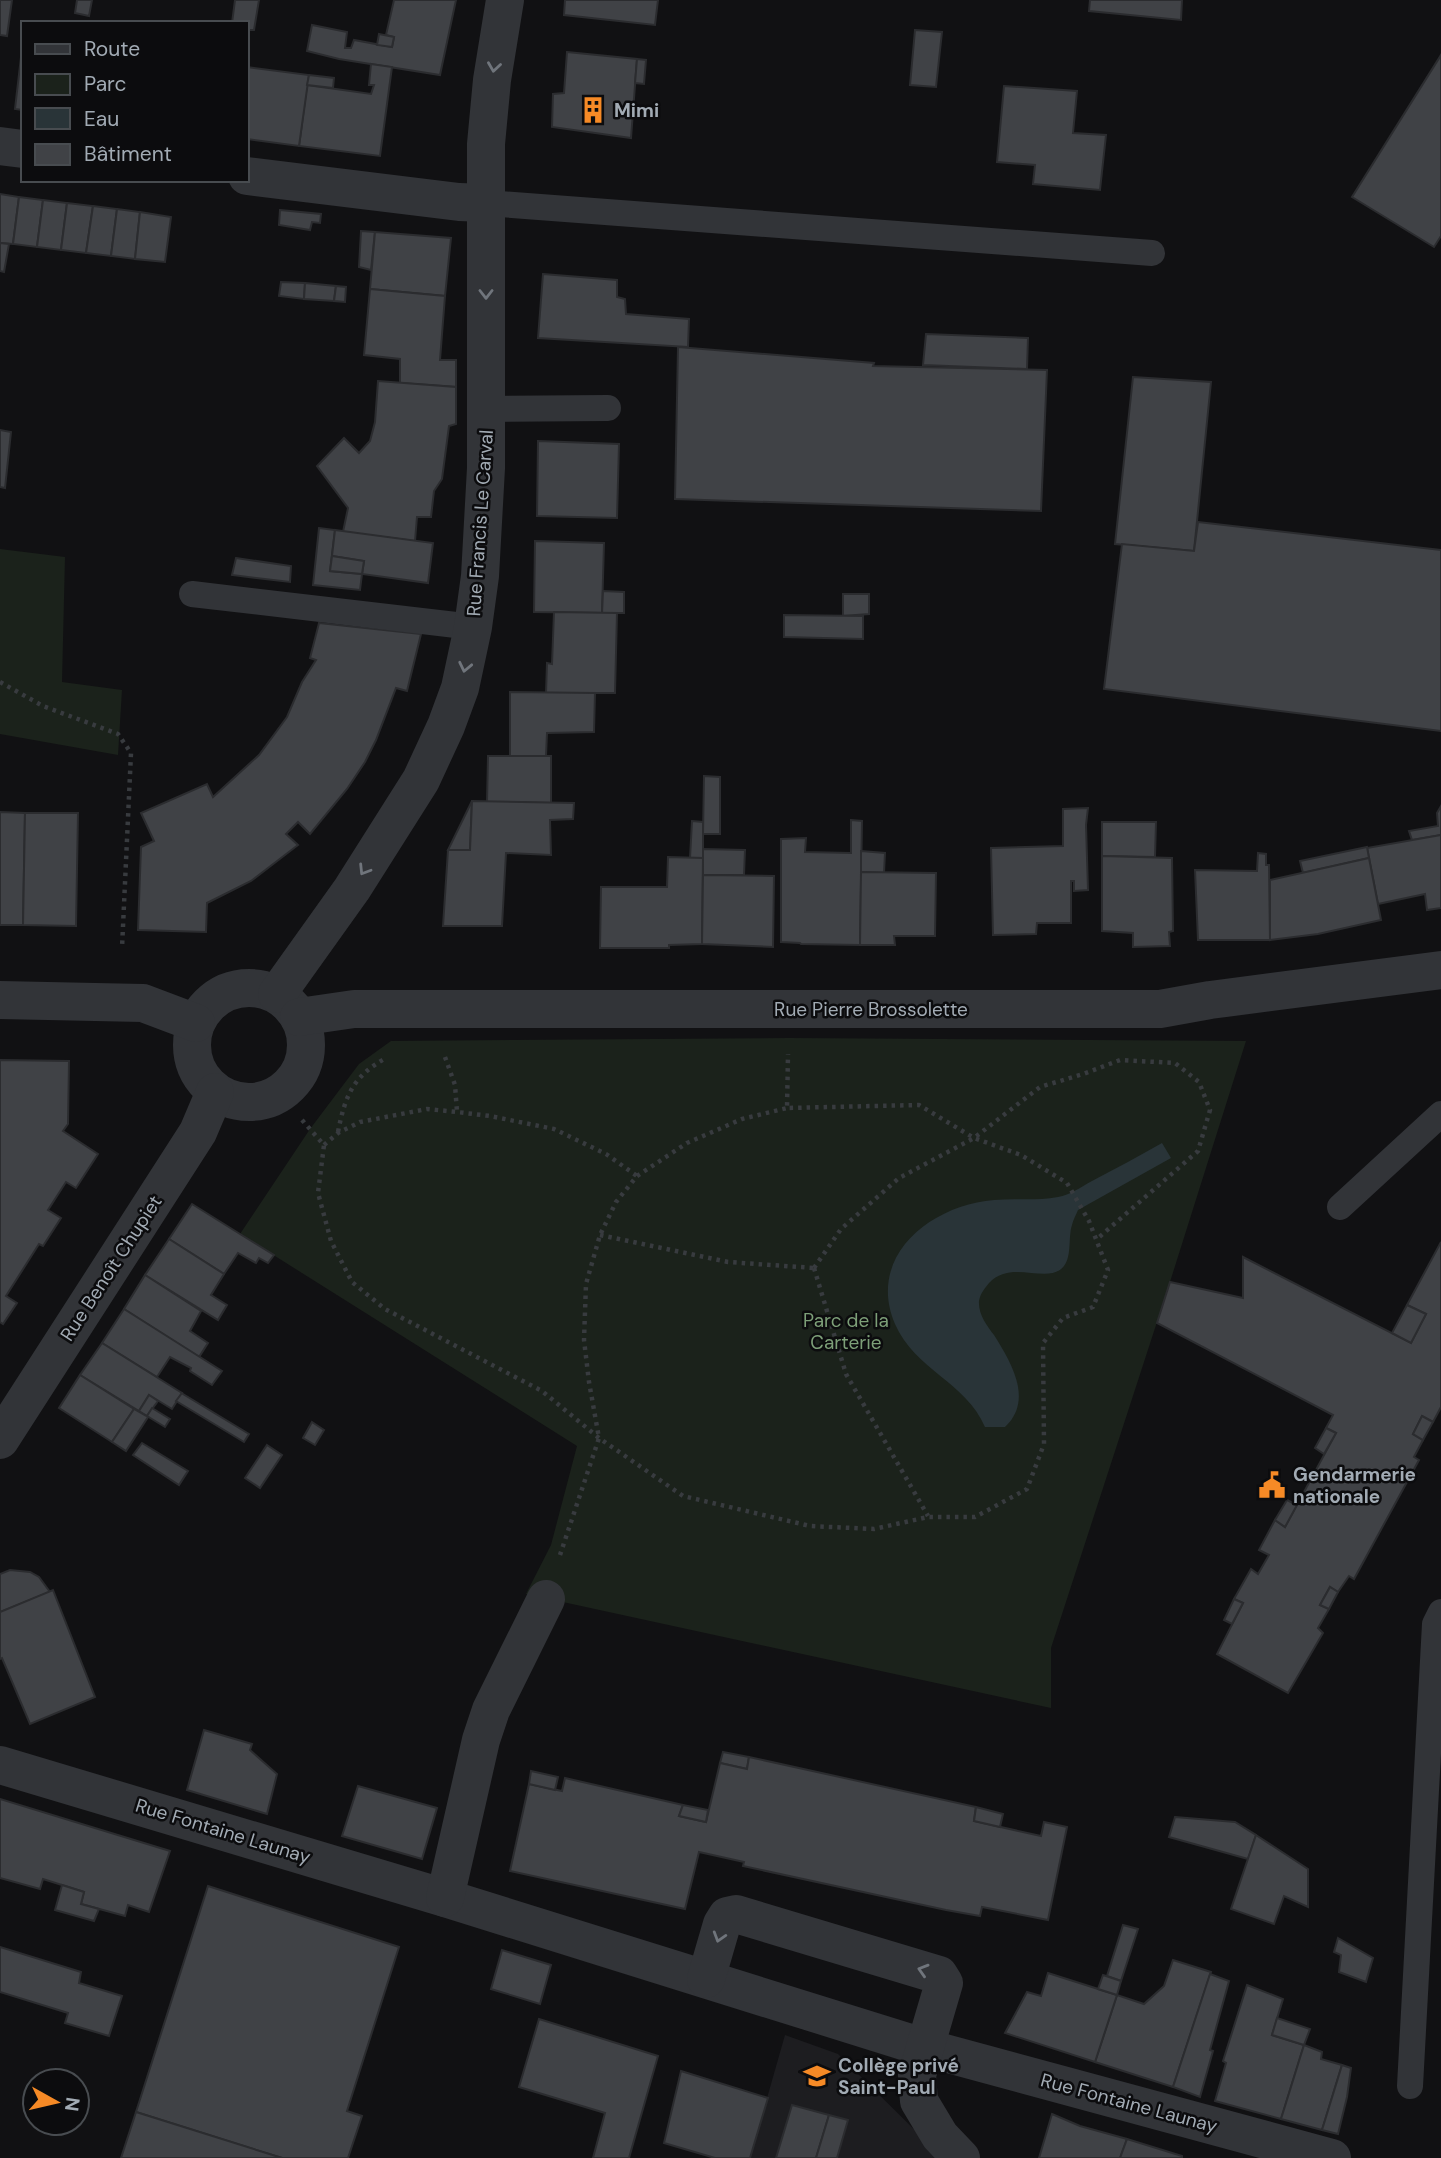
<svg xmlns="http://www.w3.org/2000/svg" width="1441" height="2158" viewBox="0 0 1441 2158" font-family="'DM Sans',sans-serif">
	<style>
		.built { fill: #1d1d20 }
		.green { fill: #1b221b }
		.water { fill: #293438 }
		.building { fill: #404246; stroke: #2b2c2f; stroke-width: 2 }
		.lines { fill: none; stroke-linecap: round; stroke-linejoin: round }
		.path { stroke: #383b3f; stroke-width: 4.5; stroke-dasharray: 3.5 5; stroke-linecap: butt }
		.service { stroke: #323438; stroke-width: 26 }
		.minor { stroke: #323438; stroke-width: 38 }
		.oneway { stroke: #70757c }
		.labels { text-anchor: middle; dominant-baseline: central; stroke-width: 5; stroke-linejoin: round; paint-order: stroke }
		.poi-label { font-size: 19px; font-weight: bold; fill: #a2abb4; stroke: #0c0c0e; text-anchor: start }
		.street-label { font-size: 19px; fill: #a2abb4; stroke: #0c0c0e }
		.park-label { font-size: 19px; fill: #7d9f78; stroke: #0c0c0e }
	</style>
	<rect width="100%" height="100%" fill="#111113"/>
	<!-- built -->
	<path class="built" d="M785,2035l53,19 105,104h-193z"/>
	<!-- green -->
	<g class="green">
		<path d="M0,549l65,8 -3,125 60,8 -4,65 -118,-21z"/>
		<path d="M789,1038l457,3 -76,241 -119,366v60l-525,-114 25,-49 26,-99 -337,-212 70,-105 49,-65 32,-23z"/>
	</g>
	<!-- water -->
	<path class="water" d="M1162,1143l9,15 -93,52c-2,5 -5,10 -6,15 -4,12 0,31 -8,41 -16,20 -52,-8 -75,17 -4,5 -9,11 -10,18 -1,13 8,25 15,34 17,27 40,65 11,92h-20c-19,-45 -70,-57 -90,-103 -29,-68 36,-119 99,-124 21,-2 43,1 64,-3 12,-2 23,-10 34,-16 23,-12 47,-25 70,-38z"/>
	<!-- building -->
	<g class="building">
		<path d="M0,0h12l-5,36 -7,-1z"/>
		<path d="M77,0h15l-3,16 -14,-3z"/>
		<path d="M235,0h24l-5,30h-7v-7h-15z"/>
		<path d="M394,0h62l-16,75 -101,-16 -32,-8 5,-26 35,7 -2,16h6l3,-8 38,7 2,-10 -8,-2z"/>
		<path d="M565,0h93l-3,25 -91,-10z"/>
		<path d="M1090,0h92l-1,20 -92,-9z"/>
		<path d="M915,30l27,2 -6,55 -26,-2z"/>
		<path d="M379,34l15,3 -2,10 -15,-2z"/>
		<path d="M567,52l70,7 -6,79 -79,-11 1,-33 11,-1z"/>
		<path d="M1441,55v181l-7,11 -82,-50z"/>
		<path d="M21,57l2,1v52l-8,-1z"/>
		<path d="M637,59l9,1 -2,24 -9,-1z"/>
		<path d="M371,64l21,3 -12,89 -81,-10 8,-61 64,9 3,-9h-5z"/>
		<path d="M247,67l62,8 -10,71 -52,-7z"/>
		<path d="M309,75l25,3 -1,10 -26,-3z"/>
		<path d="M1004,86l73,5 -4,42 33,2 -6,55 -67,-6 2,-19 -38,-3z"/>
		<path d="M0,194l19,3 -6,47 -13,-1z"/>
		<path d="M19,197l24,3 -6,47 -24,-3z"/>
		<path d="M43,200l24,3 -6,47 -24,-3z"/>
		<path d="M67,203l26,3 -7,47 -25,-3z"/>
		<path d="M93,206l24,3 -6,47 -25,-3z"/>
		<path d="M117,209l23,3 -5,47 -24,-3z"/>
		<path d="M280,210l41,4 -1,9 -8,-1 -2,8 -31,-5z"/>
		<path d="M140,212l31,5 -6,45 -30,-3z"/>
		<path d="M361,231l14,1 -4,38 -12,-3z"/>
		<path d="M375,232l76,6 -6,58 -75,-7z"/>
		<path d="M0,243l9,1 -5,28 -4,-1z"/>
		<path d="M543,274l74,6v17l8,2 1,15 63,5 -1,28 -150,-9z"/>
		<path d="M281,282l24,1 -1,16 -25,-3z"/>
		<path d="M305,283l31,3 -2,15 -30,-2z"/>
		<path d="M336,286l10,1 -1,15 -11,-1z"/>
		<path d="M370,289l75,7 -5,64h16v27l-56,-4v-24l-36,-4z"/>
		<path d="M926,334l102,4 -1,31 -104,-4z"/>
		<path d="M678,347l196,16 -1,3 174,4 -6,141 -366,-12z"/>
		<path d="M1133,377l78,5 -17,169 -79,-7z"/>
		<path d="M378,381l78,6v37l-7,2 -7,53 -8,12 -3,26h-14l-2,24 -72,-9 5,-24 -31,-42 27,-28 15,15 11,-12 5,-19z"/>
		<path d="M0,430l11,2 -6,56 -5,-1z"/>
		<path d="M538,441l81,3 -2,74 -80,-2z"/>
		<path d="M1198,522l243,28v181l-337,-42 18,-145 72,7z"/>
		<path d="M319,528l16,2 -5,41 32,3 -2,16 -47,-5z"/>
		<path d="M335,530l98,13 -5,40 -66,-9 2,-13 -32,-5z"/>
		<path d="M535,541l69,2 -2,70 -68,-1z"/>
		<path d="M332,556l32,5 -2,13 -32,-3z"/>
		<path d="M236,558l55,8 -1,16 -58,-7z"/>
		<path d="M603,591l21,1v21h-22z"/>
		<path d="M843,594h26v20l-26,2z"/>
		<path d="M554,612l63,1 -2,80h-69l1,-30 5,1z"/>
		<path d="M784,615l79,1v23l-79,-2z"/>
		<path d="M319,623l102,11 -14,57 -11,-3 -20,52 -11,22 -18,27 -37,45 -12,-12 -12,12 12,11 -47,36 -44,22 -1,29 -68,-2 3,-83 13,-6 -13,-28 66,-29 6,13 46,-42 28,-38 15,-35 14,-22 -6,-2z"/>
		<path d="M510,692l85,1 -1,39 -47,1 -1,23h-36z"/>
		<path d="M488,756h63v47l-64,-1z"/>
		<path d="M704,776l16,1v57h-17z"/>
		<path d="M472,801l-2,49h-22z"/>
		<path d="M472,801l102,2 -1,16 -23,1 1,35 -45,-2 -4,73h-59l5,-76h22z"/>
		<path d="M1441,806v29l-29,5 -3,-9 29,-5 -1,-13z"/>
		<path d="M1088,808l-2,17 2,65 -14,1v-10h-3v42h-34l-1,11 -43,1 -2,-87 72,-2v-37z"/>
		<path d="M0,812l25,1 -2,112h-23z"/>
		<path d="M25,813h53l-2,113 -53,-1z"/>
		<path d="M851,820l11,1 -2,124 -59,-1 -1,-1 -19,-1v-103l25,-1 -1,14 46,1z"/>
		<path d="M692,821l11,1v36h-13z"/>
		<path d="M1102,822h54l-1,35 -53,-1z"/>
		<path d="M1441,835v73l-14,2 -2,-16 -47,10 -11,-56z"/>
		<path d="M1367,847l2,11 -66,15 -3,-12z"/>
		<path d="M703,849l42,1 -1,25h-41z"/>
		<path d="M861,851l24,2 -1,20 -23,-1z"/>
		<path d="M1258,853l8,1v11h3l1,75h-72l-3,-70 62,1z"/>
		<path d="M1102,856l70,2 1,73 -4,1 1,14 -37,1v-14l-31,-2z"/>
		<path d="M668,857l35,1 -1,86 -33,1v3h-69l1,-61h66z"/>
		<path d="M1369,858l12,62 -63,14 -48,6v-60z"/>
		<path d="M861,872l75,1 -1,63h-41l1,9h-35z"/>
		<path d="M703,875l71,1 -1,71 -71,-3z"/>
		<path d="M0,1060l69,1 -1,63 -5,7 35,23 -22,34 -10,-6 -18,28 13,8 -18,28 -4,-2 -33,52 11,7 -14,21 -3,-2z"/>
		<path d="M192,1204l48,30 34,21 -6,8 -9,-5 -3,5 -18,-10 -14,21 -55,-35z"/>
		<path d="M169,1239l55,35 -13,21 16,10 -9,15 -73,-45z"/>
		<path d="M1441,1242v165l-8,15 -11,-6 -9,18 10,6 -9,17 5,3 -65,119 -5,-3 -11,16 -8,-5 -10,18 9,4 -11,19 5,5 -35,60 -71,-39 26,-51 -9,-4 17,-30 7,5 11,-19 -10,-5 16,-30 10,7 51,-94 -10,-5 7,-13 -176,-92 13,-41 73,16v-41l168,86 15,-29 -19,-9z"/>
		<path d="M145,1275l56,36 -11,20 18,12 -9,14 -75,-48z"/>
		<path d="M1407,1305l19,9 -15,29 -19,-10z"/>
		<path d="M124,1309l98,62 -10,14 -22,-14 1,-3 -21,-11 -13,20 -55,-34z"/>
		<path d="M102,1343l80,50 -10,16 -23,-14 -10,16 -59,-36z"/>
		<path d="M80,1375l54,34 -22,33 -53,-34z"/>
		<path d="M182,1393l1,1 66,40 -5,8 -68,-41z"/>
		<path d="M149,1395l9,6 -11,15 -8,-5z"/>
		<path d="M152,1408l18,11 -5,8 -18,-11z"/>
		<path d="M134,1409l14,8 -22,34 -14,-9z"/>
		<path d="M1422,1416l11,6 -10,18 -10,-6z"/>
		<path d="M312,1422l12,8 -9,15 -12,-7z"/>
		<path d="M1326,1428l10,5 -12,21 -9,-6z"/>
		<path d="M142,1443l46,28 -9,14 -46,-30z"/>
		<path d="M267,1445l15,10 -22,33 -15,-10z"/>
		<path d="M1287,1500l10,5 -12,22 -10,-7z"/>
		<path d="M10,1570l20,2 9,5 11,15 -50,20v-38z"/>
		<path d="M1330,1587l8,5 -9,17 -9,-4z"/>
		<path d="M53,1590l42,107 -65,27 -28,-66 -2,1v-47z"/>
		<path d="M1234,1599l9,4 -11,21 -8,-4z"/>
		<path d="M204,1730l48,14 -2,6 27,24 -10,40 -80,-24z"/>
		<path d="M723,1752l26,5 -2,12 -27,-6z"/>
		<path d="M749,1757l227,50 -2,14 67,15 3,-14 23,5 -19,93 -66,-13 -2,9 -34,-6 -203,-44 1,-4 -45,-10 -14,57 -175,-38 19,-87 33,7 3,-13 118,27 -4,11 27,6 14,-59 27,6z"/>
		<path d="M531,1771l27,6 -3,13 -26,-6z"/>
		<path d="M358,1786l79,22 -15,51 -80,-23z"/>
		<path d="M0,1799l170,52 -21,61 -21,-7 -3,11 -44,-12 3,-12 -41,-13 -3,10 -40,-11z"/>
		<path d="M683,1805l25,5 -2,12 -27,-6z"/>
		<path d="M976,1807l27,7 -3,13 -26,-6z"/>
		<path d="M1175,1817l60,5 21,13 -8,24 -79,-22z"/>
		<path d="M1256,1835l52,34v38l-24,-11 -10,28 -43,-15z"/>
		<path d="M62,1885l22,7 -3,12 18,5 -5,12 -39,-11z"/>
		<path d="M208,1886l191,61 -52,164 15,5 -14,42h-66l-146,-46z"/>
		<path d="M1123,1925l15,4 -17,52 -14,-5z"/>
		<path d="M1338,1938l35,20 -7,24 -27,-10 2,-17 -7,-3z"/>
		<path d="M0,1947l81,25 -2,11 43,13 -13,40 -44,-13 3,-10 -68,-21z"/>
		<path d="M502,1950l49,15 -11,39 -49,-15z"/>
		<path d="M1173,1960l38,12 -38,115 -78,-25 22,-67 27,9 20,-18z"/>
		<path d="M1048,1973l69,22 -22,67 -90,-29 22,-41 14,4z"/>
		<path d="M1210,1974l19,7 -19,69 3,1 -13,46 -27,-10z"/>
		<path d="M1103,1975l18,6 -4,14 -19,-6z"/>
		<path d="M1247,1985l36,14 -11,36 32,10 -23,74 -66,-18 11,-38 -3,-2z"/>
		<path d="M1277,2018l33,11 -6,16 -32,-10z"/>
		<path d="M539,2019l119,37 -29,102h-36l12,-45 -86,-26z"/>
		<path d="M1304,2045l18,7 -1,7 21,6 -20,65 -41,-11z"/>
		<path d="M1342,2065l9,3 -4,29 -9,37 -16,-4z"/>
		<path d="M681,2071l87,27 -18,60h-35l-51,-15z"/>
		<path d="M792,2105l37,10 -13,43h-40z"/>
		<path d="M136,2112l146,46h-161z"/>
		<path d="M1052,2114l28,12 47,13 -7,19h-81z"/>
		<path d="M829,2115l19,5 -11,38h-21z"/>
		<path d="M1127,2139l55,17v2h-62z"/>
	</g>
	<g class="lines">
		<!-- path -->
		<g class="path">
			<path d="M0,682l43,24 75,28 13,19 -9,195"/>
			<path d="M445,1057l10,28 2,27"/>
			<path d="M302,1120l22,25 -6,48 13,48 21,41 33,27 157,82 57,47 84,58 127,30 64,3 54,-12h47l52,-28 17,-45 -1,-101 20,-25 30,-11 15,-37 -19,-49 -22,-38 -46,-28 -47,-17 -55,-33 -132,3 1,-54"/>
			<path d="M338,1132c7,-36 15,-56 48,-74"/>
			<path d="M324,1145l14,-12 22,-11 67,-13 30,3 33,4 64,13 52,25 31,22"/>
			<path d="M600,1235l128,27 86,6"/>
			<path d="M814,1268l27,-39 58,-51 75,-40 66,-51 43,-13 37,-14 55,3 24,19 11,28 -12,41 -101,88"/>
			<path d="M814,1268l32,106 82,142"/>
			<path d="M560,1555l39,-117 -10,-56 -5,-42 2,-56 14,-49 16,-33 21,-26 50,-33 55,-24 45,-11"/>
		</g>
		<!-- service -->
		<g class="service">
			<path d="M486,203l666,50"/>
			<path d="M486,409l122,-1"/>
			<path d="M192,594l281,33"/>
			<path d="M1340,1207l101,-93"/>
			<path d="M1410,2086l25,-462 6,-12"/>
		</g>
		<!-- minor -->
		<g class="minor">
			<path d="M0,146l23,3"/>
			<path d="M247,176l212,26 27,1"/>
			<circle cx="249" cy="1045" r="57"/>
			<path d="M277,994l75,-105 69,-109 25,-54 14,-38 13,-61 7,-51 6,-108v-324l6,-64 13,-80"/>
			<path d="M0,1000l143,3 53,20"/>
			<path d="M299,1017l55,-8h806l50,-9 231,-30"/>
			<path d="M0,1440l198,-308 17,-40"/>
			<path d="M0,1765l445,133 481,150 406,110"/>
			<path d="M445,1898l36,-158 10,-30 55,-111"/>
			<path d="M706,1979l16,-55 5,-8 9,-2 203,61 5,8 -27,92 2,26 21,35 21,22"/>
		</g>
	</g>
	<!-- one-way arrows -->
	<defs><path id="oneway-chevron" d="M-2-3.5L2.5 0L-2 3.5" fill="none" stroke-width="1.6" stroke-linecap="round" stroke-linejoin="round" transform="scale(1.75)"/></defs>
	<g class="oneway">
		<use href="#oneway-chevron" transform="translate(494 67) rotate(98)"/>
		<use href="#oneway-chevron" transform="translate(486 294) rotate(90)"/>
		<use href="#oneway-chevron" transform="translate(465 667) rotate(102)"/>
		<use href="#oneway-chevron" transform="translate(364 870) rotate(122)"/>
		<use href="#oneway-chevron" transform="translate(719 1937) rotate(107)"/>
		<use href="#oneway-chevron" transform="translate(923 1970) rotate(-163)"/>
	</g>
	<!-- icons -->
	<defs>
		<symbol id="building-bare" viewBox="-9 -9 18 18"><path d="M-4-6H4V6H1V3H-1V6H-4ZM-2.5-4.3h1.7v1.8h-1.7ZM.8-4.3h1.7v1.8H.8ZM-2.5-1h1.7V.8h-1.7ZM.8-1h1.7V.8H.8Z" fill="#f68a26" stroke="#0c0c0e" stroke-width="2.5" paint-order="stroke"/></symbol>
		<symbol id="civic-bare" viewBox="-9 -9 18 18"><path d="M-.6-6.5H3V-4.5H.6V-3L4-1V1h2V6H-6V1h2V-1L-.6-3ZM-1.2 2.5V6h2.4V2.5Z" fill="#f68a26" stroke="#0c0c0e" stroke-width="2.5" paint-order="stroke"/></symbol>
		<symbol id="school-bare" viewBox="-9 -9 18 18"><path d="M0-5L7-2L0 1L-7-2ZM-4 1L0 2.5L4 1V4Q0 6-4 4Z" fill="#f68a26" stroke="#0c0c0e" stroke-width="2.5" paint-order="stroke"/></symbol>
	</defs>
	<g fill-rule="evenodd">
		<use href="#building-bare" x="574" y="91" width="38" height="38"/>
		<use href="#civic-bare" x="1253" y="1466" width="38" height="38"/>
		<use href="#school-bare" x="798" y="2057" width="38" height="38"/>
	</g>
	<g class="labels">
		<!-- poi labels -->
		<g class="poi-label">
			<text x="614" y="110">Mimi</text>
			<text x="1293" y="1474">Gendarmerie<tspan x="1293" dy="22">nationale</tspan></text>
			<text x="838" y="2065">Collège privé<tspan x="838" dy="22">Saint-Paul</tspan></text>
		</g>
		<!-- street labels -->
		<g class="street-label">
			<text transform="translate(480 523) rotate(-86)">Rue Francis Le Carval</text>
			<text x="871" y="1009">Rue Pierre Brossolette</text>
			<text transform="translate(111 1268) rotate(-57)">Rue Benoît Chupiet</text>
			<text transform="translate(223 1831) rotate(17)">Rue Fontaine Launay</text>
			<text transform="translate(1129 2103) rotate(15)">Rue Fontaine Launay</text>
		</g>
		<!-- park labels -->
		<g class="park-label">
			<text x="846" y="1320">Parc de la<tspan x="846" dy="22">Carterie</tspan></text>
		</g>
	</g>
	<!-- legend -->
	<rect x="21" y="21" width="228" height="161" fill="#0c0c0e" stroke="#484c50" stroke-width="2"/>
	<rect x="35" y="44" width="35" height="10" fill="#323438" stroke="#484c50" stroke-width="2"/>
	<text x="84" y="56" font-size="21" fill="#a2abb4">Route</text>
	<rect x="35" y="74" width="35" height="21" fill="#1b221b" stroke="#484c50" stroke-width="2"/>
	<text x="84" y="91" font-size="21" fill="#a2abb4">Parc</text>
	<rect x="35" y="108" width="35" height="21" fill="#293438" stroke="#484c50" stroke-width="2"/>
	<text x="84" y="126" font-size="21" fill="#a2abb4">Eau</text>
	<rect x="35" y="144" width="35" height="21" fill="#404246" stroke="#484c50" stroke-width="2"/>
	<text x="84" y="161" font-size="21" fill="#a2abb4">Bâtiment</text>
	<!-- north arrow -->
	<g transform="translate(56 2102) rotate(98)"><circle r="33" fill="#0c0c0e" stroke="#484c50" stroke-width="2"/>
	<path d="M0-5L12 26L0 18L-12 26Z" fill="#f68a26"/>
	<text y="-10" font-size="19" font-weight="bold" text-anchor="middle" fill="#a2abb4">N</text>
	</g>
</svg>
